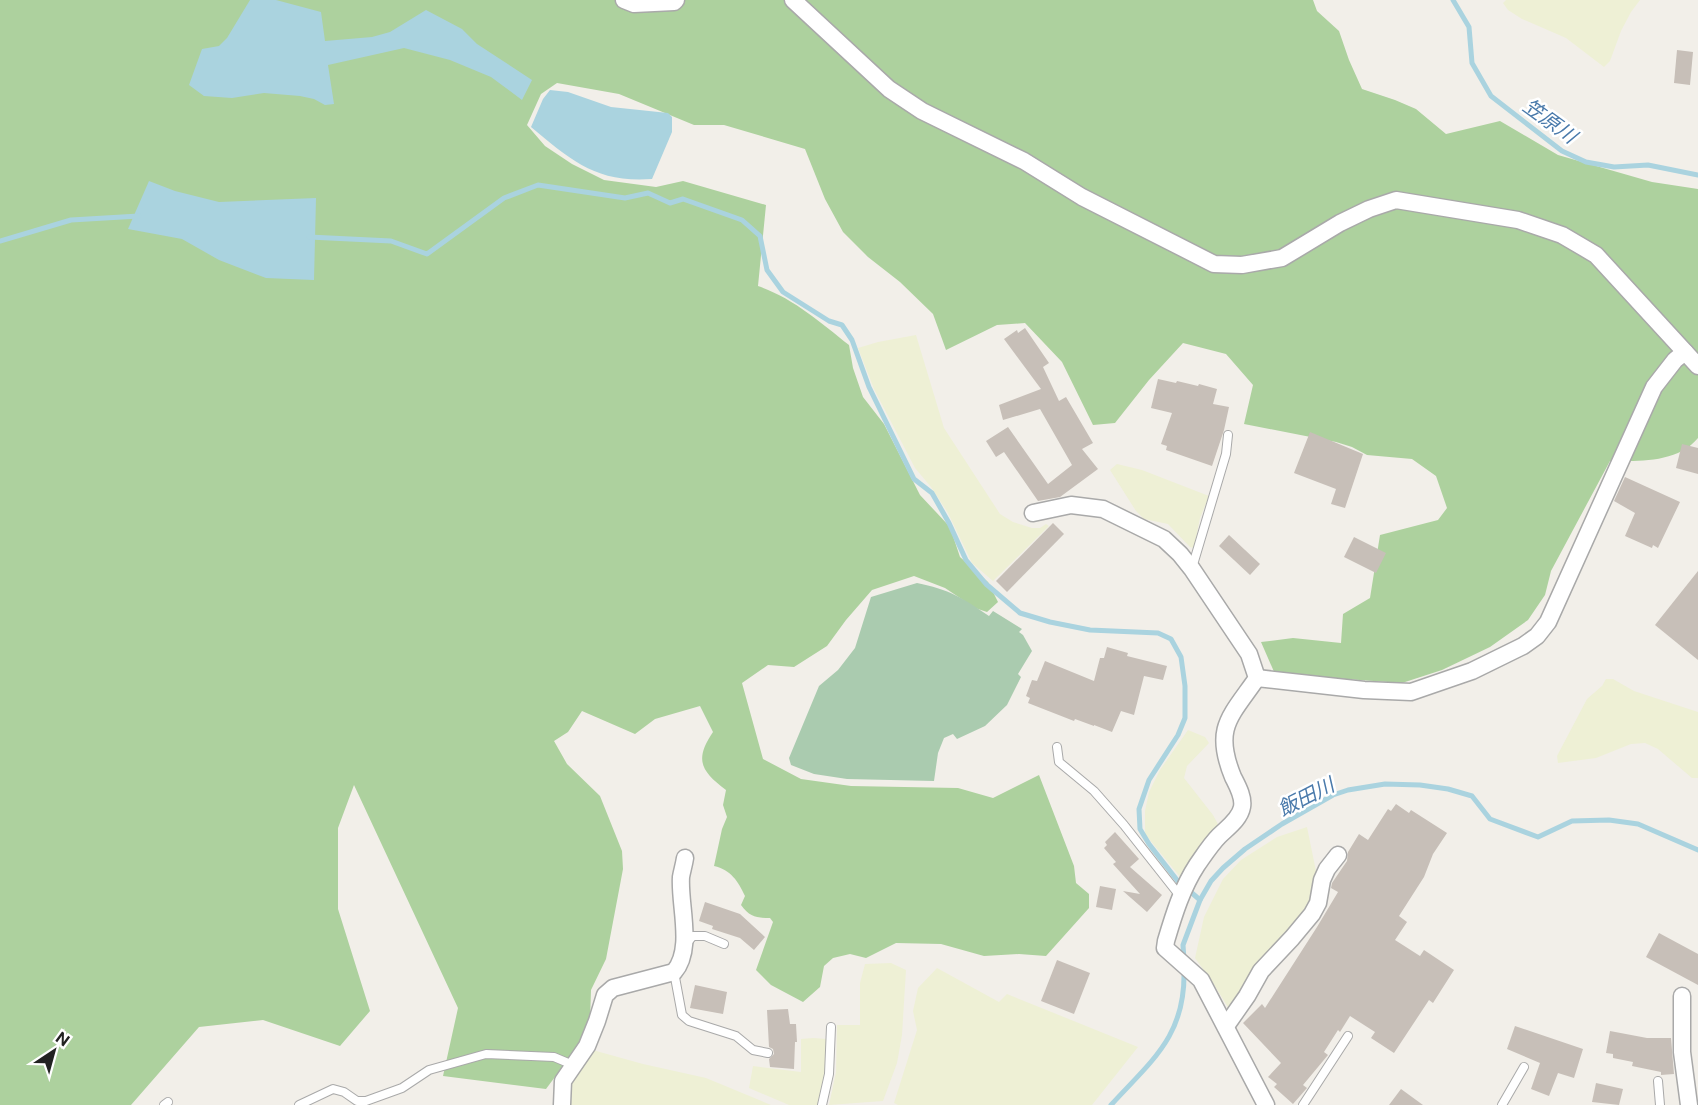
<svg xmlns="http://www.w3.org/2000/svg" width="1698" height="1105" viewBox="0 0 1698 1105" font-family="'Public Sans','Noto Sans JP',sans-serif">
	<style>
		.farmland { fill: #eef0d5 }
		.forest { fill: #add19e }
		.cemetery { fill: #aacbaf }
		.water { fill: #aad3df }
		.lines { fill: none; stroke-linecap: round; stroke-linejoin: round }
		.stream { stroke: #aad3df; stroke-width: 5 }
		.building { fill: #c7bfb8 }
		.service-casing { stroke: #a9a9a9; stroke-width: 10 }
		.minor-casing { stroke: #a9a9a9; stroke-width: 19 }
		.service { stroke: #fff; stroke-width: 8 }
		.minor { stroke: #fff; stroke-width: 16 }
		.labels { text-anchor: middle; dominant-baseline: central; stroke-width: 5; stroke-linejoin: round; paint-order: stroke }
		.water-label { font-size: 20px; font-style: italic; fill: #4a7aab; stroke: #fff }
	</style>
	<rect width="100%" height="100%" fill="#f2efe9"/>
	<!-- farmland -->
	<g class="farmland">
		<path d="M1506,0h134l-9,12 -10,19 -11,30 -6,6 -38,-29 -44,-19 -14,-9 -5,-7z"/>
		<path d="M916,335l28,93 56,86 13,8 19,6h8l6,-4 3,2 -56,55 -21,-18 -24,-50 -17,-26 -16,-19 -41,-79 -16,-41 20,-6z"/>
		<path d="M1117,464l25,6 67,26 -9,22 -6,30 -4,-1 -22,-23 -24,-5 -8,-8 -26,-41z"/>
		<path d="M1606,679h7l21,12 64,21v66h-6l-34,-29 -13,-6 -14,1 -35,14 -38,5 -1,-7 30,-57 15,-13z"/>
		<path d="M1188,730l17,7 4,6 -22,23 -3,12 29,37 6,11 -38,52 -36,-44v-23l4,-19 11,-22z"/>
		<path d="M1307,827l10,49 -5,26 -83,107 -16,-26 -18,-25 9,-41 19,-38 18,-19 36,-23z"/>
		<path d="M891,963l15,7 -4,65 -5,28 -14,38 -54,4 7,-33 1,-47h23v-42l5,-19z"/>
		<path d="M937,968l62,34 8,-8 131,53 -46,58h-194l-4,-2 23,-73 -4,-19 5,-23z"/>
		<path d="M813,1038l14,1 -2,41 -7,25h-29l-40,-17 4,-22 48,6v-33z"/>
		<path d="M589,1049l54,15 63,14 65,27h-206l2,-18z"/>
	</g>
	<!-- forest -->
	<path class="forest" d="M0,0h1313l4,11 22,20 10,29 13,29 33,11 21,9 30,25 54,-13 58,34 94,27 46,7v249c-21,25 -58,23 -88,23l-59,110 -6,24 -17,25 -38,27 -48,23 -40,13 -127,-9 -14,-32 32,-4 48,5 2,-29 27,-16 10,-63 58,-15 9,-12 -11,-32 -24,-17 -45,-4 -15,-8 -16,-5 -92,-18 9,-39 -27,-31 -43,-11 -34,37 -34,43 -22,2 -31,-63 -37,-39 -28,2 -51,25 -13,-36 -33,-32 -32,-25 -25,-25 -18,-33 -20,-50 -81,-24h-30l-75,-31 -62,-11 -16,11 -14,31 18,21 27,18 32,16 52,7 27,-6 83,24 -8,81c35,12 62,36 91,59l4,23 10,29 21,27 36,71 30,32 10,30 28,25 10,20 -11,10 -12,-4 -30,-20 -31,-12 -42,14 -26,30 -19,26 -33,21 -26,-2 -26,18 21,76 38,20 50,7 107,2 35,10 46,-23 35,91 2,17 13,11v14l-43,48 -27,-2 -35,2 -43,-12 -45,-1 -30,15 -16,-4 -17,4 -9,8 -4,21 -17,15 -32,-17 -15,-15 17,-48 -3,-4c-14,0 -20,-1 -29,-13l4,-9c-7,-15 -14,-26 -31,-30l8,-37 5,-12 -4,-12 3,-15c-25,-19 -32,-30 -13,-58l-13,-26 -45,13 -20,15 -53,-23 -14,21 -14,9 13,23 33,32 22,55 1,18 -17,90 -15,31 -1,31 -15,29 -29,39 -103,-13 15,-68 -104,-223 -16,43v81l32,102 -30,35 -77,-26 -64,7 -68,78h-131z"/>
	<!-- cemetery -->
	<path class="cemetery" d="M917,583c31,6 46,15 72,33l4,-5 29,18 -3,3 4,3 9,16 -14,23 3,3 -14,28 -22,21 -28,13 -4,-5 -9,4 -6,15 -4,28 -87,-2 -33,-5 -23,-9 -2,-7 30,-72 19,-16 17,-22 16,-51z"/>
	<!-- water -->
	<g class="water">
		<path d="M250,0h26l45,12 4,29 47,-4 18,-5 36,-22 36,19 15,15 55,36 -10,20 -31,-23 -41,-17 -46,-12 -76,17 6,39 -9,1 -11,-6 -14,-3 -36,-3 -32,5 -28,-2 -15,-11 13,-36 17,-3 8,-8z"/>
		<path d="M550,90l18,2 43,15 57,6 4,4v15l-20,47c-56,4 -80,-18 -121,-52l12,-28z"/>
		<path d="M149,181l26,10 44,11 97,-4 -2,82 -48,-2 -47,-18 -37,-21 -54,-10z"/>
	</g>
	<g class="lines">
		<!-- stream -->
		<g class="stream">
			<path d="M1453,0l16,27 3,36 19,33 71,55 24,11 28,5 34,-2 50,10"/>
			<path d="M309,237l82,4 36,13 77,-56 34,-13 87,13 23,-5 22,10 13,-4 59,21 18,16 7,34 16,22 46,29 13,4 10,15 17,47 45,92 18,14 17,30 17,37 20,24 34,29 30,9 40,8 68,3 13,6 10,18 4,29v32l-7,17 -29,45 -10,29 1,20 9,15 28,36 23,20"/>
			<path d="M0,241l71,-21 68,-4"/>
			<path d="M1184,960l-1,-15 17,-45 11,-19 12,-13 22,-19 37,-25 51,-29 15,-5 37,-6 35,1 28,4 24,7 18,23 48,18 34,-16 37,-1 29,4 60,26"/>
			<path d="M1111,1105c41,-45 75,-69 73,-136"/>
		</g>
	</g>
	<!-- building -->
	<g class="building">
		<path d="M1677,50l16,2 -3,33 -16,-2z"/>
		<path d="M1025,328l24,35 -6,4 16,34 7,-4 27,46 -11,6 16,20 -38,28 -22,4 -34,-49 -8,5 -10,-16 22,-14 40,57 24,-19 -32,-56 -37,11 -4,-15 42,-16 -37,-50 13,-9 1,3z"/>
		<path d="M1158,379l18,4 1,-2 21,5 1,-2 18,5 -4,15 16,3 -5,23 -12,36 -46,-16 1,-4 -6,-2 11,-31 -21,-5z"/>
		<path d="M1310,432l53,22 -18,54 -14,-4 5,-15 -42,-16z"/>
		<path d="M1682,444l16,4v26l-22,-6z"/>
		<path d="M1625,477l55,25 -22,46 -5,-3 -1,3 -27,-12 10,-23 -21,-12z"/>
		<path d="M1053,523l11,11 -57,58 -11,-11z"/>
		<path d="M1229,535l31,29 -10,11 -31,-29z"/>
		<path d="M1354,537l32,16 -10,20 -32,-16z"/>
		<path d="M1698,571v89l-43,-35z"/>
		<path d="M1107,647l21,6 -1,3 40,10 -4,14 -19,-4 -10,39 -13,-4 -9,21 -18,-7v1l-19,-7 -1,2 -46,-18 2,-5 -4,-2 6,-16 5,1 8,-20 49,20 6,-23h4z"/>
		<path d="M1396,804l13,9 2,-3 36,23 -14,21 -9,23 -25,39 8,6 -12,18 25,16 4,-6 30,20 -21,33 -4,-3 -35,53 -23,-15 4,-6 -25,-16 -10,16 -2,-2 -14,22 4,3 -25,30 4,3 -14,16 -19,-17 3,-3 -9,-7 13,-14 -38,-40 19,-19 3,4 52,-81 21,-35 -7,-4 1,-5 15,-22 1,-9 11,-18 9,6 20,-31 3,2z"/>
		<path d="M1115,832l24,27 -9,8 32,28 -15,17 -24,-21 17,3 -27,-30 3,-2 -12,-14 3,-3 -2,-3z"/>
		<path d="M1100,886l16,3 -4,21 -16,-3z"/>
		<path d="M705,902l35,12 25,23 -11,13 -14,-12 -28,-9 1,-3 -14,-5z"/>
		<path d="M1659,933l39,21v31l-52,-28z"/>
		<path d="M1057,960l33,13 -16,41 -33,-13z"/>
		<path d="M695,985l32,7 -4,22 -33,-6z"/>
		<path d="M788,1009l2,15h6l1,18h-2l-1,27 -24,-2 -1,-8 5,-5 -1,-5 -4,-2 -2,-37z"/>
		<path d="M1515,1026l68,23 -9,29 -16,-5 -9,23 -18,-7 9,-26 -33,-14z"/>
		<path d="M1610,1031l37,7h24l3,36 -13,1v-3l-29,-6 1,-4 -20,-4v-4l-7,-1z"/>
		<path d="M1596,1083l27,6 -4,16 -27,-3z"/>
		<path d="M1401,1089l22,16h-34z"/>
	</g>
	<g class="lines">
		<defs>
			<g id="service">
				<path d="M1192,568l34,-114 2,-19"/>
				<path d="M1057,747l2,15 35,29 30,34 56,71"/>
				<path d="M687,943l6,-7h12l19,8"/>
				<path d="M674,972l8,43 7,6 47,15 17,14 15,3"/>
				<path d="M1658,1081l2,24"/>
				<path d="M164,1105l4,-3"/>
				<path d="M299,1105l34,-16 11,3 13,9h9l36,-13 27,-18 57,-16 68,3 19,8"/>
				<path d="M822,1105l7,-31 2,-47"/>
				<path d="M1303,1105l45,-69"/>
				<path d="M1502,1105l22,-38"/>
			</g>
			<g id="minor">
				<path d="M624,0l10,4 40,-2 2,-2"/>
				<path d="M793,0l96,89 33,22 102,50 58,36 132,67 28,1 40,-7 58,-35 29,-14 27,-9 122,20 44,15 34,20 102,111"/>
				<path d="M1033,513l38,-8 32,4 61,30 16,15 12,15 57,85 8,24c-27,39 -44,50 -24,99 4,8 11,20 9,30 -2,12 -15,21 -23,29 -8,8 -15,19 -22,29 -15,23 -23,49 -31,76l-1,7 36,32 65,125"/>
				<path d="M1257,678l107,12 47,2 61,-21 51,-25 14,-10 11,-14 106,-235 21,-27 10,-8"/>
				<path d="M1682,996v56l7,53"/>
				<path d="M1226,1026l21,-30 14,-25 31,-33 20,-24 6,-11 4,-23 5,-11 11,-14"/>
				<path d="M562,1105l1,-24 24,-35 10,-25 8,-26 8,-7 61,-16c20,-23 5,-67 7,-95 1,-6 3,-12 4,-19"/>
			</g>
		</defs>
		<!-- service casing -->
		<use href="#service" class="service-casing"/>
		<!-- minor casing -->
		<use href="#minor" class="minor-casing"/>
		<!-- service -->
		<use href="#service" class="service"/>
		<!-- minor -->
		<use href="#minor" class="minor"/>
	</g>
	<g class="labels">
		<!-- water labels -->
		<g class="water-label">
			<text transform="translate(1550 121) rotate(36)">笠原川</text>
			<text transform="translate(1306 797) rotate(-27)">飯田川</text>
		</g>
	</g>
	<!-- north arrow -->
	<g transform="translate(54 1051) rotate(36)" stroke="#ffffff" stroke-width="4.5" paint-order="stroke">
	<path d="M0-4.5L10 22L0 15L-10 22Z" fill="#222222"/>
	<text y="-9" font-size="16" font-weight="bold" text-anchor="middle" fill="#222222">N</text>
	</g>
</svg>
